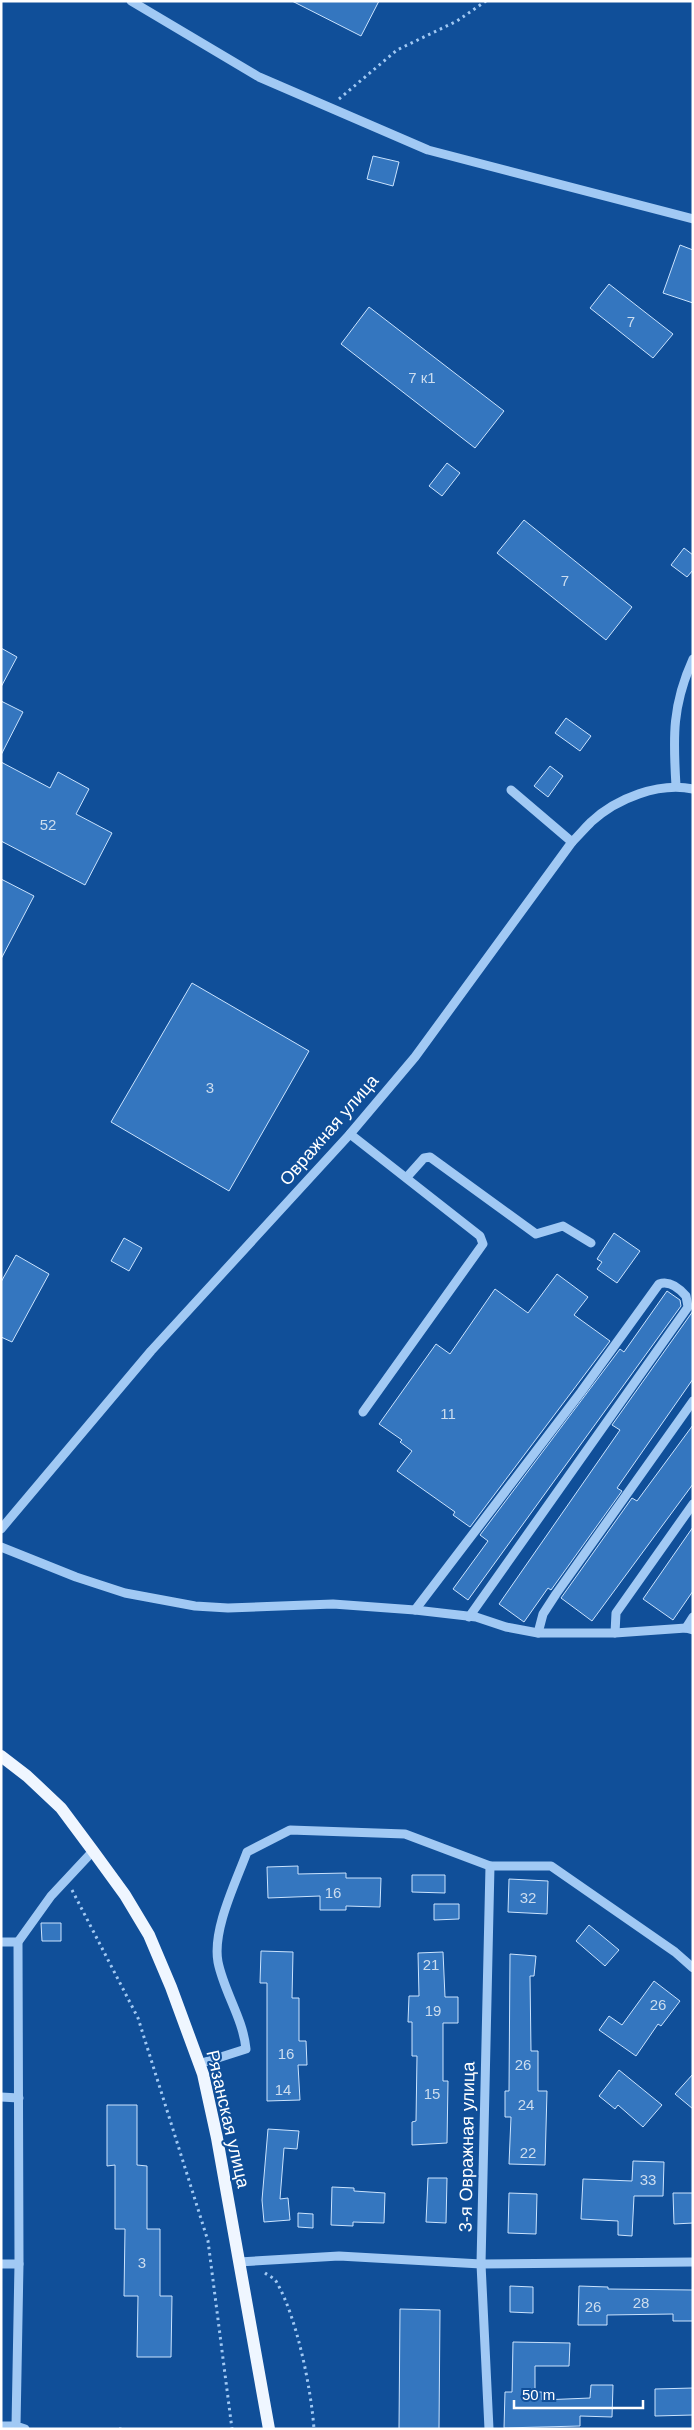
<svg xmlns="http://www.w3.org/2000/svg" width="694" height="2430" viewBox="0 0 694 2430" font-family="Arial,sans-serif">
	<style>
		.building { fill: #3476bf; stroke: #cae3fe }
		.lines { fill: none; stroke-linecap: round; stroke-linejoin: round }
		.path { stroke: #a1c9f4; stroke-width: 3; stroke-dasharray: 2.5 4; stroke-linecap: butt }
		.minor { stroke: #a1c9f4; stroke-width: 9 }
		.major { stroke: #eff6ff; stroke-width: 12 }
		.labels { text-anchor: middle; dominant-baseline: central; stroke-width: 4; stroke-linejoin: round; paint-order: stroke }
		.number-label { font-size: 15px; fill: #ccddef }
		.street-label { font-size: 18px; fill: #fff; stroke: #104f99 }
	</style>
	<rect width="100%" height="100%" fill="#104f99"/>
	<!-- building -->
	<g class="building">
		<path d="M292,1h87l-18,35z"/>
		<path d="M373,156l26,6 -6,24 -26,-7z"/>
		<path d="M680,245l13,5v53l-30,-10z"/>
		<path d="M609,284l64,50 -20,24 -63,-50z"/>
		<path d="M369,307l135,104 -29,37 -134,-104z"/>
		<path d="M447,463l13,10 -18,23 -13,-10z"/>
		<path d="M524,520l108,87 -26,33 -109,-87z"/>
		<path d="M684,548l9,7v15l-6,7 -16,-12z"/>
		<path d="M1,648l16,9 -16,30z"/>
		<path d="M1,701l22,11 -22,43z"/>
		<path d="M566,718l25,18 -11,15 -25,-18z"/>
		<path d="M1,762l49,26 8,-16 31,17 -13,25 36,19 -27,52 -84,-44z"/>
		<path d="M550,766l13,10 -15,21 -14,-11z"/>
		<path d="M1,879l33,17 -33,63z"/>
		<path d="M192,983l117,68 -80,140 -118,-69z"/>
		<path d="M614,1233l26,18 -23,32 -20,-14 5,-7 -5,-3z"/>
		<path d="M124,1238l18,10 -13,23 -18,-10z"/>
		<path d="M16,1255l33,19 -37,68 -11,-5v-55z"/>
		<path d="M557,1274l31,23 -14,18 36,26 -140,186 -17,-12 2,-3 -58,-41 15,-20 -12,-9 2,-2 -23,-16 57,-80 14,10 45,-65 33,24z"/>
		<path d="M667,1291l13,9 1,6 -213,294 -15,-11 35,-48 -8,-6 140,-186 4,3z"/>
		<path d="M693,1311v68l-76,109 5,3 -71,99 -3,-2 -24,34 -25,-18 121,-174 -8,-5z"/>
		<path d="M693,1425v59l-101,137 -31,-23 71,-100 5,3z"/>
		<path d="M693,1527v64l-20,29 -30,-21z"/>
		<path d="M298,1866v8l48,-1v5h35l-1,29 -34,-1v4h-26v-14l-52,2 -1,-31z"/>
		<path d="M412,1875h33v18l-33,-1z"/>
		<path d="M509,1879l39,2 -1,33 -39,-2z"/>
		<path d="M434,1904h25v15l-25,1z"/>
		<path d="M41,1923h20v18h-19z"/>
		<path d="M589,1925l30,25 -14,16 -29,-25z"/>
		<path d="M261,1951l32,1 -1,46h7v43h7l1,24h-9l2,35 -33,1v-118h-7z"/>
		<path d="M443,1952l2,45h13v26h-15v58h5l-1,62 -35,2v-23l4,-1 1,-65h-5v-34h-4l1,-26h10l-1,-43z"/>
		<path d="M510,1954l26,2 -2,20h-4l1,75h7v40h9l-2,74 -36,-1 2,-47h-6v-26h4z"/>
		<path d="M654,1981l26,20 -19,25 -3,-2 -22,32 -37,-26 10,-14 13,9z"/>
		<path d="M619,2070l43,35 -19,22 -25,-22 -3,4 -16,-13z"/>
		<path d="M693,2074v35l-18,-15z"/>
		<path d="M107,2105h30v60l10,1v63h13v67h12l-1,61h-34l1,-61h-14l1,-67h-10v-64l-8,1z"/>
		<path d="M268,2129l31,2 -2,18 -13,-1 -4,51 8,-1 2,22 -26,2 -2,-22z"/>
		<path d="M633,2161l31,1 -1,34h-29l-2,40 -14,-1v-14l-37,-2 2,-40 49,2z"/>
		<path d="M428,2178h19l-1,45 -20,-1z"/>
		<path d="M332,2187l22,1v3l31,2 -1,30 -31,-1v4l-22,-1z"/>
		<path d="M509,2193l28,1 -1,40 -28,-1z"/>
		<path d="M673,2193h20v30l-19,1z"/>
		<path d="M298,2213l15,1v14l-15,-1z"/>
		<path d="M510,2286l23,1v26l-23,-1z"/>
		<path d="M579,2286l29,1v2l85,1v31h-20v-7l-66,1v10h-29z"/>
		<path d="M400,2309l40,1 -1,119h-40z"/>
		<path d="M513,2342l57,1 -1,23h-34v26h7v8l48,-2 1,-13h22l-1,32 -32,-1v10l-76,2 1,-36h7z"/>
		<path d="M693,2388v27l-38,1v-27z"/>
	</g>
	<g class="lines">
		<!-- path -->
		<g class="path">
			<path d="M339,99l58,-49 60,-29 29,-20"/>
			<path d="M72,1890l66,128 70,223 24,188"/>
			<path d="M265,2273c4,3 10,5 12,10 20,35 34,105 37,146"/>
			<path d="M119,2429h5"/>
		</g>
		<!-- minor -->
		<g class="minor">
			<path d="M131,1l128,76 169,73 265,69"/>
			<path d="M676,786c-3,-49 -4,-81 17,-127"/>
			<path d="M511,790l61,52"/>
			<path d="M350,1134l130,102 3,8 -120,168"/>
			<path d="M407,1177l17,-19 6,-1 106,77 27,-8 28,17"/>
			<path d="M1,1529l150,-178 199,-217 65,-77 157,-215c7,-7 13,-14 19,-20 26,-24 68,-40 102,-33"/>
			<path d="M1,1547l75,30 49,16 70,13 33,2 105,-4 82,6 61,7 30,10 32,6h77l71,-5 7,2"/>
			<path d="M415,1610l166,-218 78,-108c11,-4 20,4 27,12l2,11 -219,310"/>
			<path d="M686,1628l7,-11"/>
			<path d="M538,1633l5,-19 13,-20 137,-193"/>
			<path d="M615,1633l1,-20 77,-109"/>
			<path d="M1,1942h17"/>
			<path d="M199,2064l47,-15c-3,-31 -22,-57 -28,-87 -6,-32 18,-80 29,-110l43,-22 115,4 85,32h61l124,86 18,16"/>
			<path d="M1,2097l18,1"/>
			<path d="M239,2262l100,-6 142,8 212,-2"/>
			<path d="M1,2264h18"/>
			<path d="M1,2426h15v3"/>
			<path d="M25,2429l-9,-3 3,-162 -1,-322 33,-46 42,-45"/>
			<path d="M489,2429l-8,-165 9,-398"/>
		</g>
		<!-- major -->
		<path class="major" d="M1,1756l26,20 34,32 32,43 32,44 24,40 22,52 32,87 14,64 52,291"/>
	</g>
	<g class="labels">
		<!-- number labels -->
		<g class="number-label">
			<text x="631" y="321">7</text>
			<text x="422" y="377">7 к1</text>
			<text x="565" y="580">7</text>
			<text x="48" y="824">52</text>
			<text x="210" y="1087">3</text>
			<text x="448" y="1413">11</text>
			<text x="333" y="1892">16</text>
			<text x="528" y="1897">32</text>
			<text x="431" y="1964">21</text>
			<text x="658" y="2004">26</text>
			<text x="433" y="2010">19</text>
			<text x="286" y="2053">16</text>
			<text x="523" y="2064">26</text>
			<text x="283" y="2089">14</text>
			<text x="432" y="2093">15</text>
			<text x="526" y="2104">24</text>
			<text x="528" y="2152">22</text>
			<text x="648" y="2179">33</text>
			<text x="142" y="2262">3</text>
			<text x="641" y="2302">28</text>
			<text x="593" y="2306">26</text>
		</g>
		<!-- street labels -->
		<g class="street-label">
			<text transform="translate(329 1130) rotate(-49)">Овражная улица</text>
			<text transform="translate(228 2119) rotate(77)">Рязанская улица</text>
			<text transform="translate(467 2147) rotate(-89)">3-я Овражная улица</text>
		</g>
	</g>
	<!-- border -->
	<rect width="694" height="2430" fill="none" stroke="#ffffff" stroke-width="5"/>
	<!-- scale -->
	<path d="M514 2400v8h129v-8" fill="none" stroke="#ffffff" stroke-width="2.5"/>
	<text x="522" y="2400" font-size="15" fill="#ffffff" stroke="#104f99" stroke-width="4" paint-order="stroke">50 m</text>
</svg>
